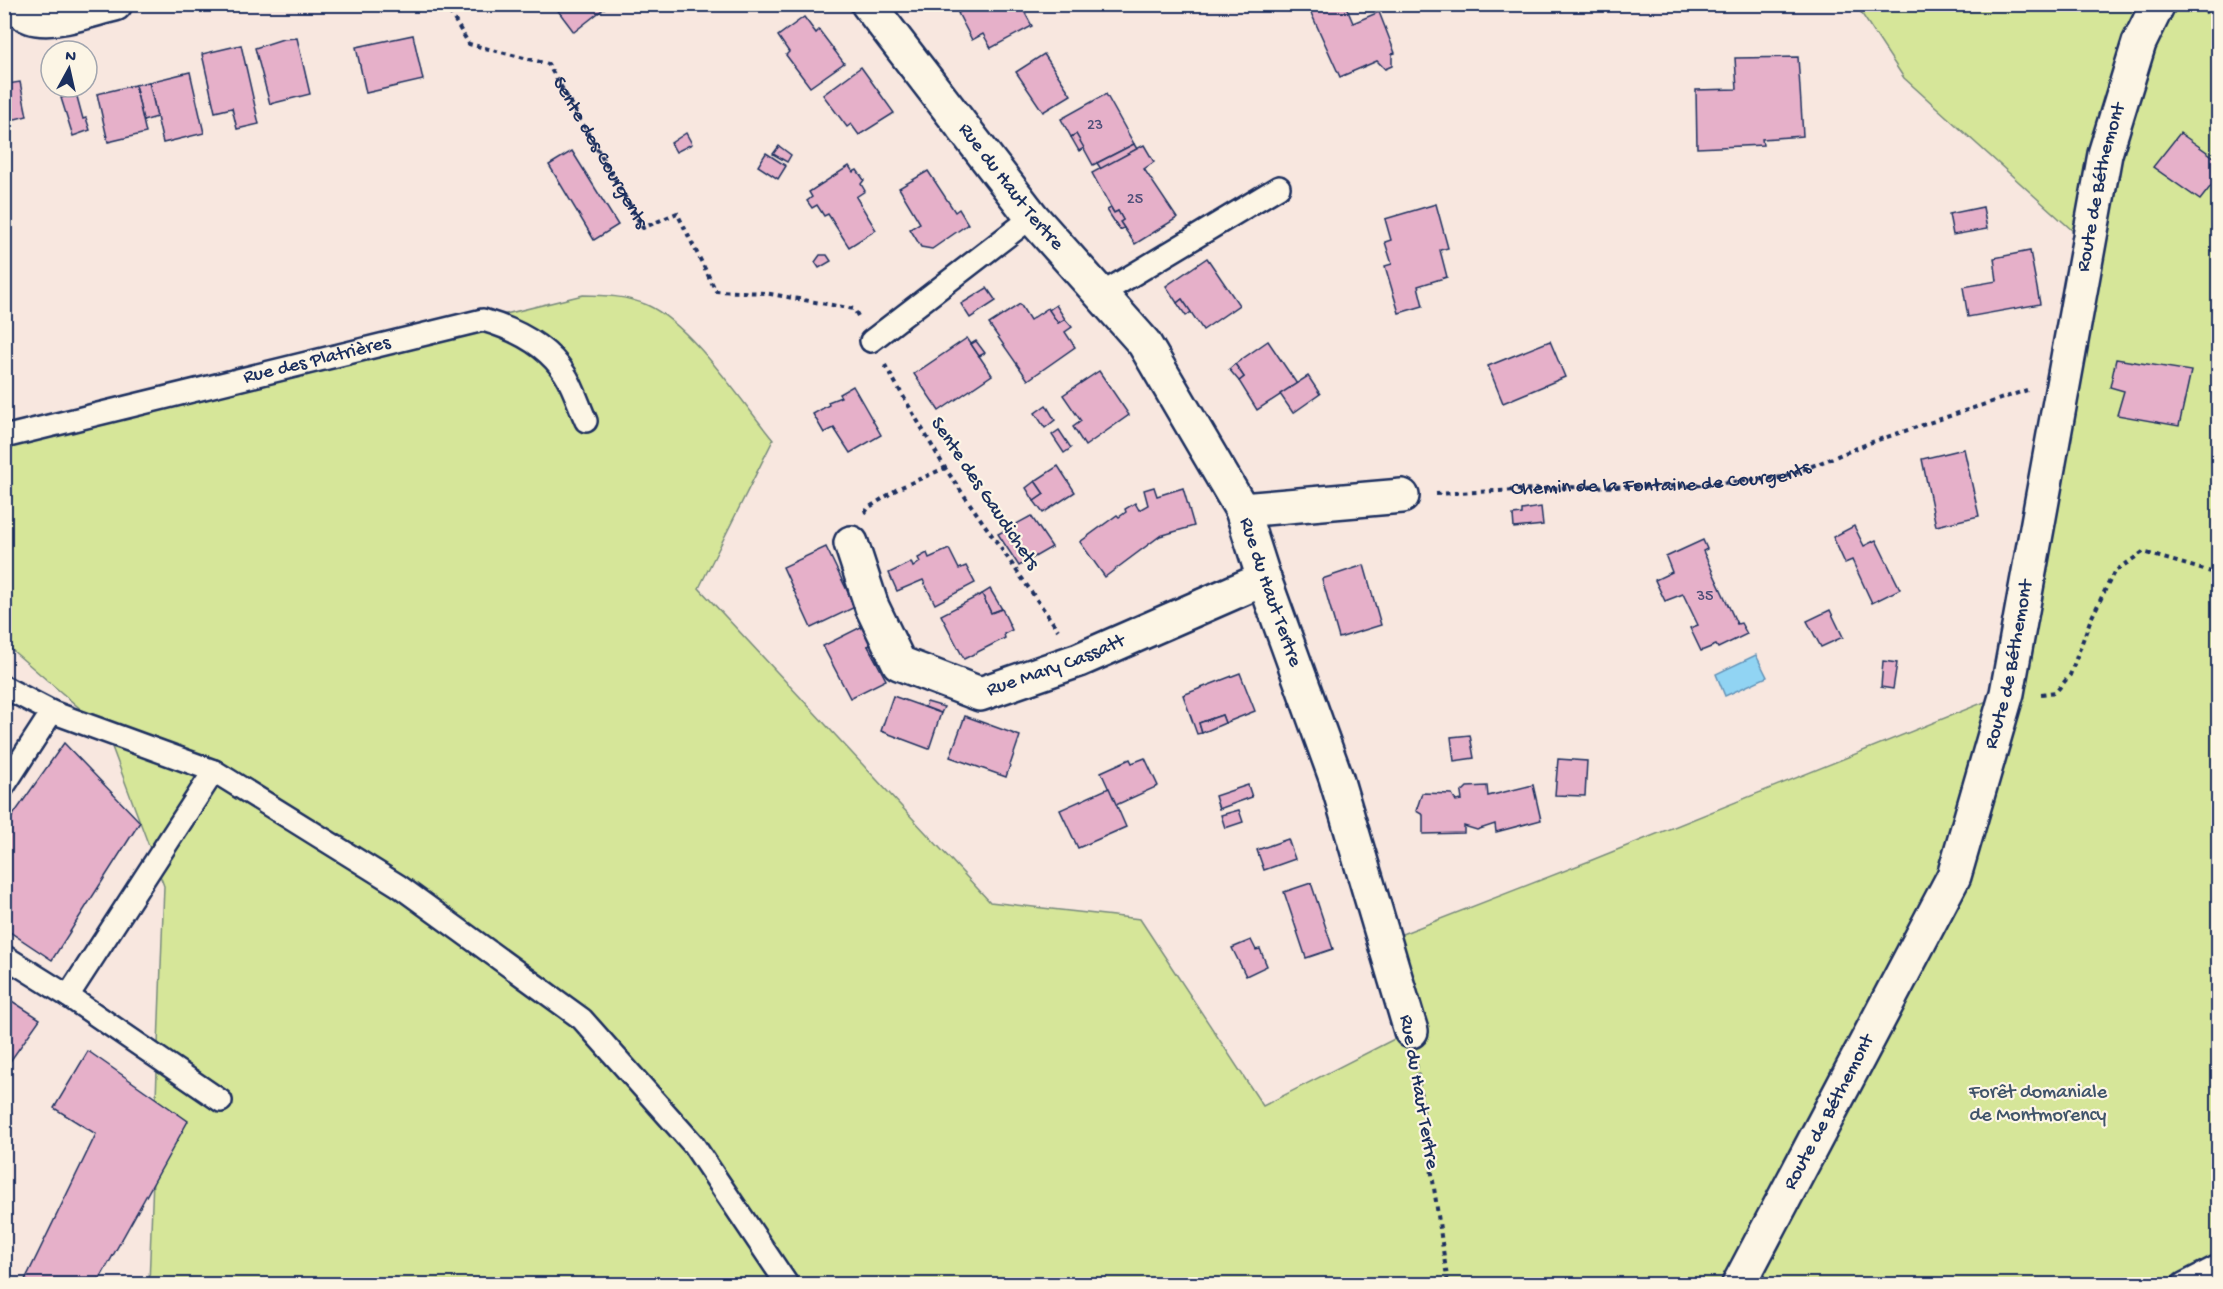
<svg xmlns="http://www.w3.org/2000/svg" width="2223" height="1289" viewBox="0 0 2223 1289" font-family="'Gochi Hand',sans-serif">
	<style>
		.green { fill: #d6e699; stroke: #788a7c; stroke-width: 1.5 }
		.water { fill: #91d4f3; stroke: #6292b7; stroke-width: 1.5 }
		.building { fill: #e6b0c9; stroke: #1b2f5e; stroke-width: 1.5 }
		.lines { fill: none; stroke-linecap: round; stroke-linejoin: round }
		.lane-casing { stroke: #1b2f5e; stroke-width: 26 }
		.street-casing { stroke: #1b2f5e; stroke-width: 38 }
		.secondary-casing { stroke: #1b2f5e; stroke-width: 38 }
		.path { stroke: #1b2f5e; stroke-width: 4; stroke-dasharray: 4.5 4.5; stroke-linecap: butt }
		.lane { stroke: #fcf5e5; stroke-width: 21 }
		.street { stroke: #fcf5e5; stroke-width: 33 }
		.secondary { stroke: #fcf5e5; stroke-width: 33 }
		.labels { text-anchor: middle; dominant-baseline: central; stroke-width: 4.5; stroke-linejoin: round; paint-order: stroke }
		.number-label { font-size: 16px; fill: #4e4f79 }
		.street-label { font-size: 20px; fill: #1b2f5e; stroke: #fcf5e5 }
		.park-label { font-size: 20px; fill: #40546a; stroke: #fcf5e5 }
	</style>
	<rect width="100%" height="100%" fill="#f8e7df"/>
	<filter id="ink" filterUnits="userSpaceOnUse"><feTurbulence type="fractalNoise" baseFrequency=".0167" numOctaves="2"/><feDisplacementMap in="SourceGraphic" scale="12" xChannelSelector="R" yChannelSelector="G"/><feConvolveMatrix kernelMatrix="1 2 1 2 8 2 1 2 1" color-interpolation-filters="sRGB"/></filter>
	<g filter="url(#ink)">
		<!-- green -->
		<path class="green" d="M1856,5h302l-45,158 50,-158h55v1279h-2069l15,-398 -58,-155 -101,-87v-207l578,-142c22,0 43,1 64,10 43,19 95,97 126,135l-74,148 291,314 150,17 123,187 143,-73 -22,-92 208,-81 415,-167 77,-452 -180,-163z"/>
		<!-- water -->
		<path class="water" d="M1756,655l11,22 -42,19 -9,-22z"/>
		<!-- building -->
		<g class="building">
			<path d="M553,4h53l1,2 -33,26z"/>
			<path d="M973,4h47l12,22 -41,22 -8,-14 -11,6 -14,-27z"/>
			<path d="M1307,4h38l8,19 26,-11 16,41 -3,1v12l-7,3 -8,-8 -37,16z"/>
			<path d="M804,17l12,16 3,-3 25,33 -34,24 -24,-32 3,-3 -11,-16z"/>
			<path d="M413,35l10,45 -57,13 -10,-46z"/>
			<path d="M297,38l13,56 -40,10 -15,-56 28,-9z"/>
			<path d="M241,45l18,79 -22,5 -5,-21 -17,4 -13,-58z"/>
			<path d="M1044,54l27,41 -28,17 -27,-40z"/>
			<path d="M1798,57l5,79 -41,3 1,6 -66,3 -1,-58 41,-1 -2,-31z"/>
			<path d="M861,67l33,46 -35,22 -8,-11 -4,3 -24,-32z"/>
			<path d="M190,72l14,61 -41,10 -14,-61z"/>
			<path d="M4,77h3l1,7 12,-2 7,34 -16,4 2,12 -9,2z"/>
			<path d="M149,82l8,35 -14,4 -8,-36z"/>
			<path d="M135,85l11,48 -38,9 -11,-48z"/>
			<path d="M76,93l7,26 3,-1 4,12 -17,6 -12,-38z"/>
			<path d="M1106,94l28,50 -41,21 -17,-31 -5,3 -10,-18z"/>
			<path d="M686,133l6,11 -16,8 -5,-9z"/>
			<path d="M2180,133l38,27v17l-18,23 -47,-33z"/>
			<path d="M1076,134l8,14 -5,3 -8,-14z"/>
			<path d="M1134,144l3,5 -36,20 -4,-6z"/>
			<path d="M1144,145l10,17 -10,7 33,49 -42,26 -15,-22 3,-2 -5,-9 -4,2 -22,-40z"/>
			<path d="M779,146l12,9 -4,7 -14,-8z"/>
			<path d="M572,151l46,74 -24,15 -45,-75z"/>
			<path d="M766,153l20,13 -8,13 -20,-13z"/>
			<path d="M849,166l4,6 4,-2 7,10 -3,4 4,7 -9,6 20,33 -27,17 -21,-33 -4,2 -7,-11 -5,3 -5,-7 5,-4 -3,-5z"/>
			<path d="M928,171l27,41 4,-3 9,15 -36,25 -11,-2 -11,-18 10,-6 -21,-35z"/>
			<path d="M1436,204l12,44 -8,2 7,27 -29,9 5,20 -24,7 -14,-47 7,-2 -7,-22 6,-2 -6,-21z"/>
			<path d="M1983,207l4,22 -34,6 -4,-21z"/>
			<path d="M1111,208l3,5 4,-2 5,9 -3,2 4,6 -4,2 -13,-20z"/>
			<path d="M2030,251l10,53 -72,13 -5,-30 34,-6 -3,-23z"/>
			<path d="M820,255h7l4,6 -12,7 -4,-6z"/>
			<path d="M1207,258l32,47 -36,25 -21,-31 -5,4 -11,-17z"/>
			<path d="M987,288l9,13 -26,17 -9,-14z"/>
			<path d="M1182,299l9,13 -5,4 -9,-13z"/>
			<path d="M1020,304l10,16 18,-12 10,15 7,-4 7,8 -7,5 10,15 -47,33 -39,-56z"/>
			<path d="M1056,305l9,14 -7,4 -9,-13z"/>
			<path d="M967,338l25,37 -53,36 -25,-37z"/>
			<path d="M976,341l9,12 -6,3 -8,-12z"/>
			<path d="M1268,341l29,43 -40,26 -18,-29 5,-4 -9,-13z"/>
			<path d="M1550,341l15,36 -62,26 -15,-37z"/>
			<path d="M2116,359l75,12 -12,55 -62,-11 7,-24 -14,-4z"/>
			<path d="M1235,364l9,13 -5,4 -10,-12z"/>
			<path d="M1099,371l30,44 -44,31 -12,-19 8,-6 -18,-26z"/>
			<path d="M1308,376l12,18 -27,19 -13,-19z"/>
			<path d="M853,386l28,49 -31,18 -16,-25 -10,5 -11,-19 16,-9 -1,-3 13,-5 -2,-3z"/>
			<path d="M1046,405l9,15 -10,8 -10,-15z"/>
			<path d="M1059,430l12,18 -7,5 -12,-18z"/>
			<path d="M1964,449l15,67 -43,10 -14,-67z"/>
			<path d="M1058,466l17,26 -32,21 -9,-12 10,-7 -9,-13z"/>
			<path d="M1035,481l9,13 -10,7 -8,-13z"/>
			<path d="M1154,487l3,9 26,-8 11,38 -34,10 -55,41 -25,-35 37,-27 2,2 7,-5 -1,-3 10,-6 4,7 9,-5 -4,-15z"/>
			<path d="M1541,507l2,18 -29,3 -1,-13 9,-1v-4z"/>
			<path d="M1031,516l21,31 -33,19 -21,-32z"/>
			<path d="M1854,526l10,20 12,-6 24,49 -28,14 -20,-43 -7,3 -12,-26z"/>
			<path d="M1703,540l4,9 -4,2 34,73 4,-1 6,11 -29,14 -2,-3 -15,6 -11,-23 8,-3 -15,-31 -18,7 -10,-21 17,-8 -6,-15z"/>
			<path d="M826,547l29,60 -44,21 -28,-61z"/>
			<path d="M949,549l10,20 7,-3 9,17 -40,21 -12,-24 -26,11 -8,-18 22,-11 2,5 7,-5 -2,-4 9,-5 2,5z"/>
			<path d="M1364,565l17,60 -42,13 -17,-59z"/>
			<path d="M990,589l12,20 -11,4 -9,-19z"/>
			<path d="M982,594l9,19 11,-4 10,21 -8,4 1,4 -41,21 -23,-44z"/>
			<path d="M1830,610l13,27 -22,10 -14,-26z"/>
			<path d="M865,625l9,19 -6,2 18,34 -36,18 -27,-52z"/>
			<path d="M874,644l9,16 -6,2 -9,-16z"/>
			<path d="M1883,661l14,2 -4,26 -12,-2z"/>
			<path d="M1240,673l15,38 -30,12 -3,-8 -23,8 3,10 -5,1 -14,-39z"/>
			<path d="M893,696l48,17 -12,36 -48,-18z"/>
			<path d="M927,702l17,5 -3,6 -16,-6z"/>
			<path d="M1222,715l3,8 -23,10 -3,-10z"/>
			<path d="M965,716l55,20 -14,41 -56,-20z"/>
			<path d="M1470,735l4,23 -20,3 -3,-24z"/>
			<path d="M64,743l76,79 -88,138 -48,-32v-100z"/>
			<path d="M1145,758l13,28 -42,19 -15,-33 29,-13 2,4z"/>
			<path d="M1558,759l29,2 -2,35 -30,-1z"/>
			<path d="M1248,785l4,12 -33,12 -4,-13z"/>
			<path d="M1533,785l8,35 -45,12 -1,-8 -18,6 -13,-4v7l-41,1v-19l-7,-4 6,-18 30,1 4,7 6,-1 -1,-7 6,-6 20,-1 1,10z"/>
			<path d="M1109,788l17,39 -48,21 -18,-38z"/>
			<path d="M1239,810l4,12 -18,6 -4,-13z"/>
			<path d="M1288,839l7,20 -31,11 -7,-20z"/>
			<path d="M1311,883l22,66 -27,9 -22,-66z"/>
			<path d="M1251,940l5,10 4,-1 7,17 -21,10 -14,-28z"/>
			<path d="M4,996l36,23 -36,51z"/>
			<path d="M88,1051l100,70 -91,163h-63l-9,-4 71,-146 -42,-26z"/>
		</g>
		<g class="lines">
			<defs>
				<g id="lane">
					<path d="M1101,294l178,-107"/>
					<path d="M871,341l161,-124"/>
					<path id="s3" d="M4,437l479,-117c31,9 64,25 82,54 9,14 14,32 21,47"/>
					<path d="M4,687l48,25 162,59 185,115 183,133 111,125 94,140"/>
					<path d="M4,786l48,-74"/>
					<path d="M4,956l64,40 146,-225"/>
					<path d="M68,996l153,105"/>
					<path d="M2183,1284l35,-18"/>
				</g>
				<g id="street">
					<path d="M13,4c7,6 14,13 24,14 22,4 56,-9 78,-14"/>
					<path id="s4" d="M868,4l164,213 112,126 98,167 22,69 72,199 75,253"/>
					<path d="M1242,510l160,-14"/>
					<path id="s5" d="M851,543l21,64 27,56 81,31 99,-34 185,-81"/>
				</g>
				<g id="secondary">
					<path id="s6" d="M1739,1284l215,-408 53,-183 98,-539 34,-111 19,-39"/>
				</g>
			</defs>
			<!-- lane casing -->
			<use href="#lane" class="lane-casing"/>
			<!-- street casing -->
			<use href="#street" class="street-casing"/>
			<!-- secondary casing -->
			<use href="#secondary" class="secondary-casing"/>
			<!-- path -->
			<g class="path">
				<path id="s1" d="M445,4l24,40 79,20 95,164 34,-15 39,78 49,2 89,16 4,7"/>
				<path d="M2197,4l21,18"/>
				<path d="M885,365l60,103 113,162"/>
				<path id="s2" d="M1436,494l142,-7 112,-1 95,-9 87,-35 155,-52"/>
				<path d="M865,513l3,-5 31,-20 46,-20"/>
				<path d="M2041,694l15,-2 14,-17 20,-54 24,-49 29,-20 75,22"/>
				<path d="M1416,1064l32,220"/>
			</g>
			<!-- lane -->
			<use href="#lane" class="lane"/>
			<!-- street -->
			<use href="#street" class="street"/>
			<!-- secondary -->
			<use href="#secondary" class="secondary"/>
		</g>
	</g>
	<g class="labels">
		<!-- number labels -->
		<g class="number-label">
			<text x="1095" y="126">23</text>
			<text x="1135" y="200">25</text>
			<text x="1705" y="597">35</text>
		</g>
		<!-- street labels -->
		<g class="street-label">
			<text stroke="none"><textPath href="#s1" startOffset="231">Sente des Courgents</textPath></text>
			<text stroke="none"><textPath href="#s4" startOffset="232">Rue du Haut Tertre</textPath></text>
			<text stroke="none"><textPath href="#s6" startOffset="1166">Route de Béthemont</textPath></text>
			<text stroke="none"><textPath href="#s3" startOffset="322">Rue des Platrières</textPath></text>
			<text stroke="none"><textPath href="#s2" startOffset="226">Chemin de la Fontaine de Courgents</textPath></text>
			<text transform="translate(984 494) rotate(56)">Sente des Gaudichets</text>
			<text stroke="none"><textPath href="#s4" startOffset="718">Rue du Haut Tertre</textPath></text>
			<text stroke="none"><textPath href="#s5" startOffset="297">Rue Mary Cassatt</textPath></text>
			<text stroke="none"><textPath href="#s6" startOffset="680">Route de Béthemont</textPath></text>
			<text transform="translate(1418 1092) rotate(80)">Rue du Haut Tertre</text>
			<text stroke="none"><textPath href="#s6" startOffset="194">Route de Béthemont</textPath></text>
		</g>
		<!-- park labels -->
		<g class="park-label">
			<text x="2038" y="1093">Forêt domaniale<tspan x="2038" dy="23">de Montmorency</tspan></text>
		</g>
	</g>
	<!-- margin -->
	<rect width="2223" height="1289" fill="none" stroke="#fcf5e5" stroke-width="24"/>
	<rect x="12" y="12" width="2199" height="1265" fill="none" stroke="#1b2f5e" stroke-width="2" filter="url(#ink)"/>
	<!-- north arrow -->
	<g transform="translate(69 69) rotate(8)"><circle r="28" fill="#fcf5e5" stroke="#a2a6af" stroke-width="1.5"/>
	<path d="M0-4.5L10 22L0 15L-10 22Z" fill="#1b2f5e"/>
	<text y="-9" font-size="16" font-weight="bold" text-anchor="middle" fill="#1b2f5e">N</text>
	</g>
</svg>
